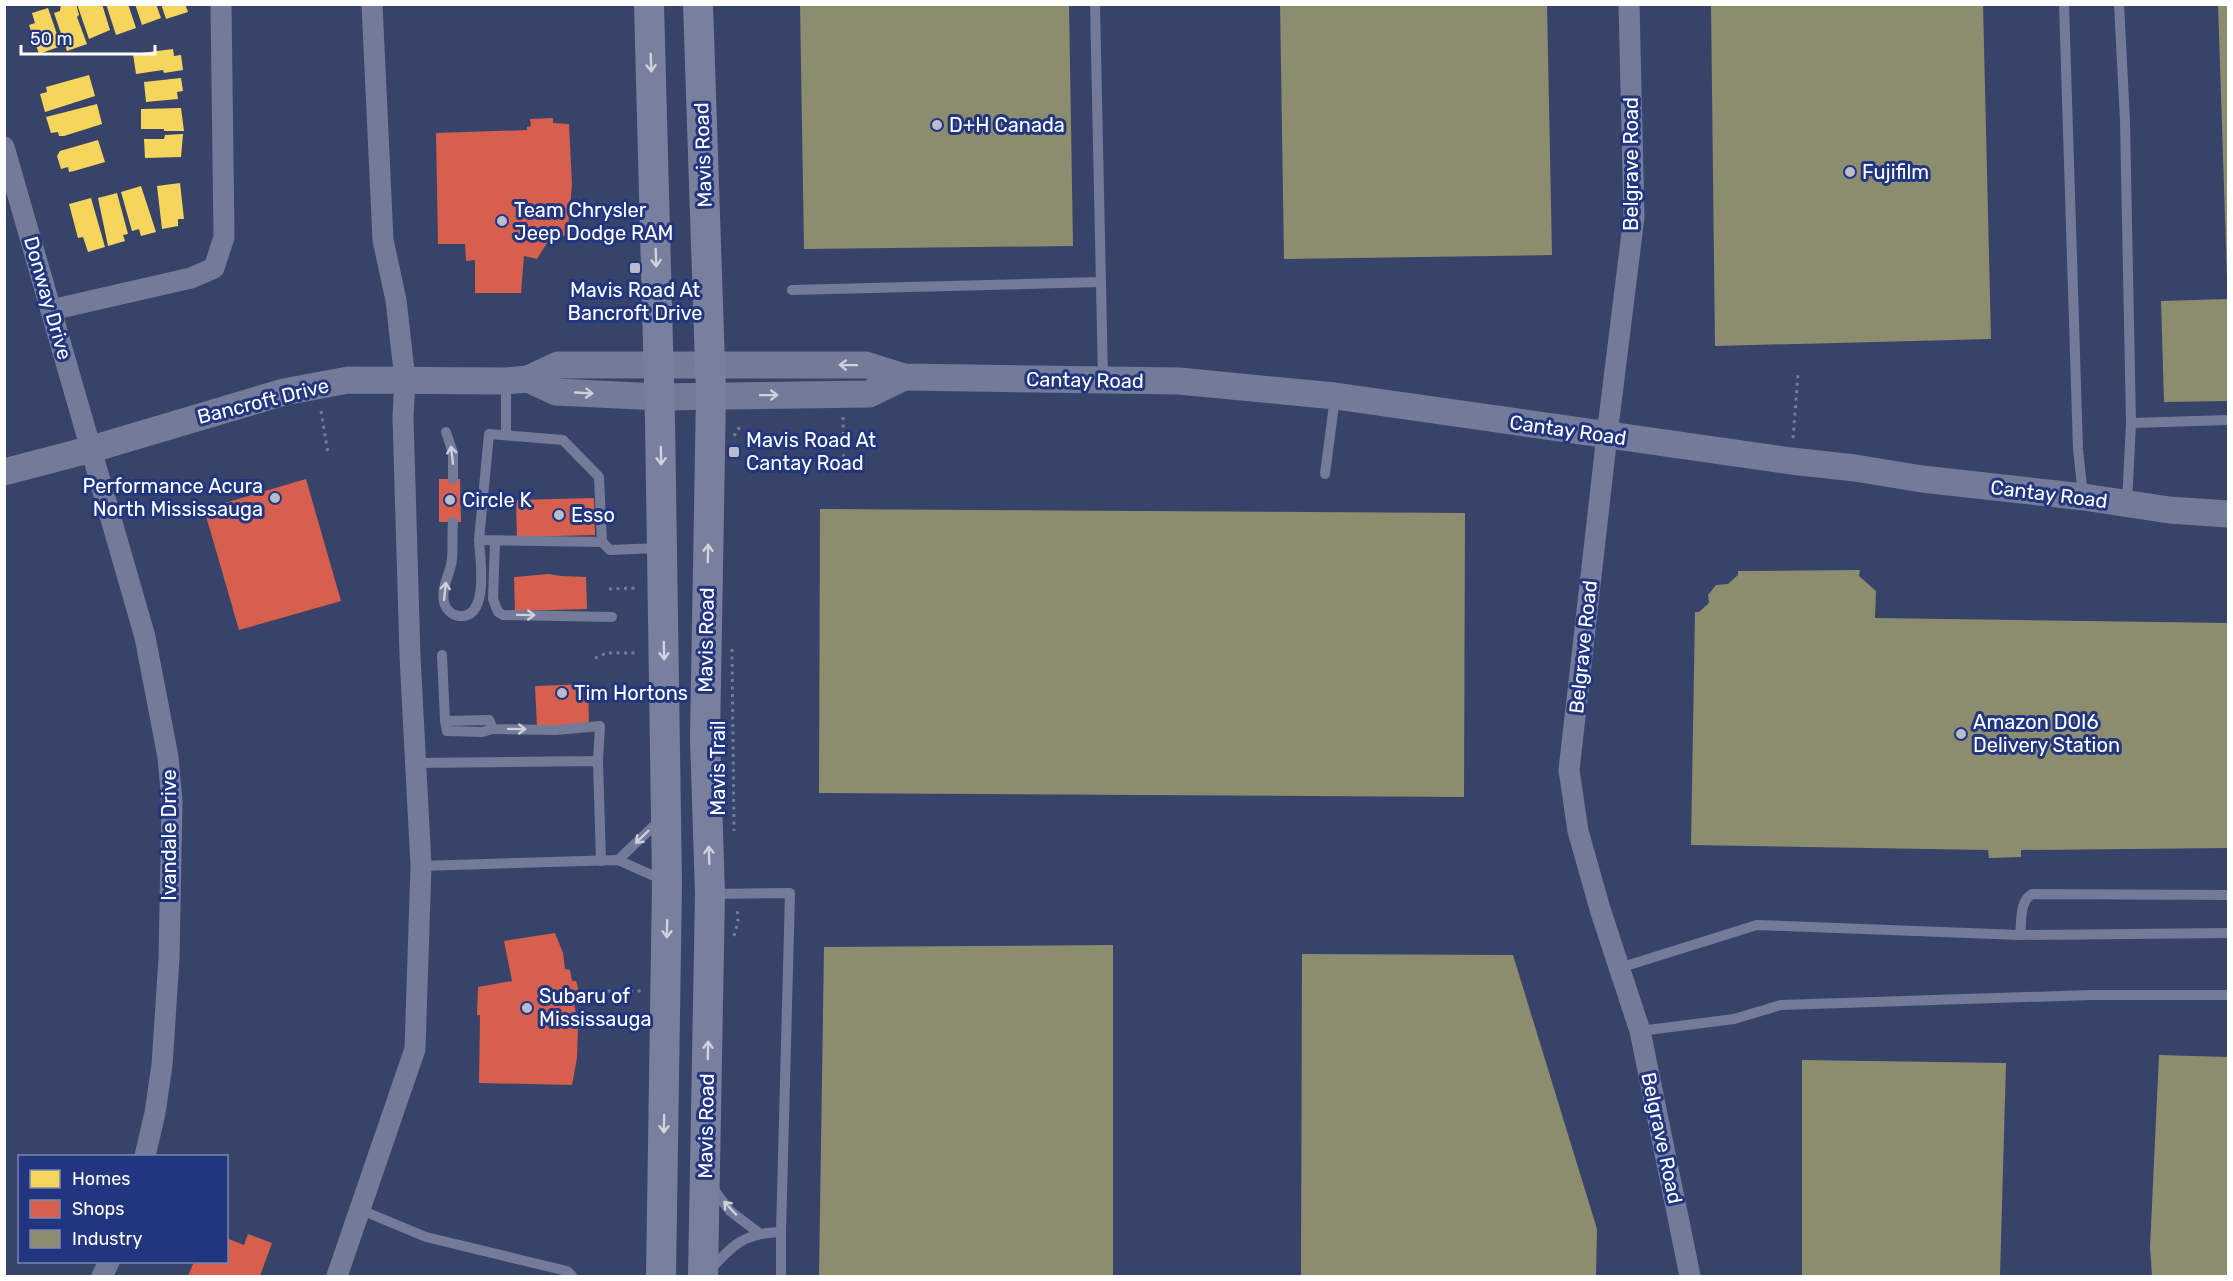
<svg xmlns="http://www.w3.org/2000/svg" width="2233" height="1281" viewBox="0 0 2233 1281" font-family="Rubik,sans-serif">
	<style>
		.homes { fill: #f6d55c }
		.shops { fill: #d6604d }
		.industry { fill: #8c8c6e }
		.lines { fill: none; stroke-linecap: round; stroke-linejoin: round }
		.path { stroke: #737b99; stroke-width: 3; stroke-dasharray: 3 4.5; stroke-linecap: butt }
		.service { stroke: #737b99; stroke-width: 10 }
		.minor { stroke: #737b99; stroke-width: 21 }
		.tertiary { stroke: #737b99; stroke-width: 27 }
		.secondary { stroke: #79809d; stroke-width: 30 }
		.oneway { stroke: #d0d3dd }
		.oneway2 { stroke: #ced1db }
		.poi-dot { fill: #b9bdcb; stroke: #223680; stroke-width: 2 }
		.labels { text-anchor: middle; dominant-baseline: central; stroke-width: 6; stroke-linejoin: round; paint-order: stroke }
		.poi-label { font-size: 20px; fill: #fff; stroke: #223680; text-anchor: start }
		.street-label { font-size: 20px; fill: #fff; stroke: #223680 }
	</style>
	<rect width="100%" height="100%" fill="#38436a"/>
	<!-- homes -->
	<g class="homes">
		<path d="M61,4h15l3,11 -2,2 10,27 -20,7 -13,-38 6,-2z"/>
		<path d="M77,4h25l8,26 -21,9z"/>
		<path d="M106,4h22l8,24 -20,7z"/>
		<path d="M135,4h21l5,14 -19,7z"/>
		<path d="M161,4h24l3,8 -22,7z"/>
		<path d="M48,8l13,38 -22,8 -10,-29 6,-2 -3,-10z"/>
		<path d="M173,49l1,7 7,-1 2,15 -19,3 -1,-3 -27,4 -3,-20z"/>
		<path d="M89,75l6,21 -50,16 -5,-18 7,-2 -1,-5z"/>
		<path d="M181,78l2,13 -6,1 1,7 -32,3 -2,-20z"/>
		<path d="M97,104l5,20 -38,12h-5l-1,-4 -7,1 -5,-16z"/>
		<path d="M181,108l3,23h-20v-2h-23v-20z"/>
		<path d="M183,134l-2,23 -36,1 -1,-19h20l1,-4z"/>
		<path d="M98,140l7,22 -31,9 -5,1 -1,-5 -7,2 -4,-13 3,-5z"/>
		<path d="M180,183l4,36h-6v7l-16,3 -5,-43z"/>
		<path d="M141,186l15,46 -15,4 -2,-7 -7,2 -11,-39z"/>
		<path d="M117,193l11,41 -5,1 2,6 -17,5 -10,-48z"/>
		<path d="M91,198l14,49 -17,5 -5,-15 -5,1 -9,-34z"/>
	</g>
	<!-- shops -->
	<g class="shops">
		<path d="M553,118v5l16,1 3,61 -4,42 6,4 -19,9 2,-7 -5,2 -15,24 -13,-3 -3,37h-46v-33l-9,1 -1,-17h-27l-2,-111 91,-3v-3l4,-1 -1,-7z"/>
		<path d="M306,479l35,122 -102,29 -35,-121z"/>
		<path d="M439,479h21l1,43h-22z"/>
		<path d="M594,498l1,37 -78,2 -1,-37z"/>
		<path d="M549,574l12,2 25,1 1,32 -72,2 -1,-34z"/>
		<path d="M588,684l1,42 -52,1 -2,-41z"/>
		<path d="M555,933l8,20 2,16 5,1 2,11h4l4,14 -7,1 5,30 -1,32 -5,27 -93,-2 1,-68h-3l1,-28 34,-6 -8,-40z"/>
		<path d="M248,1234l24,9 -12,33h-72l6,-14h32v-24l18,7z"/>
	</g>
	<!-- industry -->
	<g class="industry">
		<path d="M800,4h269l4,242 -269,3z"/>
		<path d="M1280,4h267l5,251 -268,4z"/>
		<path d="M1711,4h272l8,335 -276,7z"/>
		<path d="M2218,4h10v274h-1z"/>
		<path d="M2228,299v102l-64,1 -3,-101z"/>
		<path d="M820,509l645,4 -1,284 -645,-4z"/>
		<path d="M1860,570l-1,6 17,15 -1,27 353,5v225l-207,2v7l-32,1 -1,-8 -297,-5 4,-233h4l10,-9 -1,-8 8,-10 12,-1 10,-9v-4z"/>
		<path d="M1113,945v331h-294l5,-329z"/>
		<path d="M1302,954l211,1 84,274 -1,47h-295z"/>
		<path d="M2159,1055l69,2v219h-76l-2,-29z"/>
		<path d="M1802,1060l204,3 -6,213h-198z"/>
	</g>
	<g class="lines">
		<!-- path -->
		<g class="path">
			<path d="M321,411l7,42"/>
			<path d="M843,417l1,55"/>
			<path d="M734,436l7,-11"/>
			<path d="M1793,438l5,-64"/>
			<path d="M609,589l28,-1"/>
			<path d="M732,649l2,182"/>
			<path d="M595,658l12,-5h32"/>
			<path d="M734,936l4,-15 -1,-14"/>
			<path d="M600,991h42"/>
		</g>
		<!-- service -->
		<g class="service">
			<path d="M1095,4l8,375"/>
			<path d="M2064,4l14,445 5,47"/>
			<path d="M2119,4l6,117 6,302 97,-3"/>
			<path d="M792,290l308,-8"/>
			<path d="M446,432l7,21v26"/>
			<path d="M506,434v-53"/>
			<path d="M1325,474l10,-77"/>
			<path d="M2127,503l4,-80"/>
			<path d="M453,522c-1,12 0,25 -1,37 -1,14 -13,31 -7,46 2,5 7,10 14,11 31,3 21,-58 20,-76"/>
			<path d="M495,541l-2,58 5,13 5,3 109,2"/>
			<path d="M602,542l-3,-65 -36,-37 -74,-6 -10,106 123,2 8,8 49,-2"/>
			<path d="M442,655l3,66 44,-1 4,9 63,1 44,-4 -2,35"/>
			<path d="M445,721l2,10 35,1 11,-3"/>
			<path d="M416,763l182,-2 3,100"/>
			<path d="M618,860l43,-41"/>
			<path d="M421,866l197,-6 47,21"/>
			<path d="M2020,935c2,-14 -1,-33 12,-41l196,1"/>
			<path d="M1619,968l138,-43 263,10 208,-2"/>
			<path d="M1640,1031l94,-12 47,-14 311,-10h136"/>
			<path d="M712,1187l18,24 29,22"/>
			<path d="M361,1210l65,27 141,34 5,5"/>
			<path d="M781,1232v44"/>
			<path d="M710,1270c24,-26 34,-37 71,-38l9,-339 -77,1"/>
		</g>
		<!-- minor -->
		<g class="minor">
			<path d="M1629,4l5,213 -27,218 -38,335 9,61 22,78 40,122 50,245"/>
			<path d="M4,147l141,490 23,120 4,44 -3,158 -7,106 -7,48 -10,43"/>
			<path d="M51,310l140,-32 23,-10 10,-31 -3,-233"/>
			<path d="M102,1276l7,-14"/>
			<path d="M337,1276l78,-227 6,-183 -11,-210 -7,-239 2,-37 -9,-80 -13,-60 -11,-236"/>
		</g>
		<!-- tertiary -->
		<g class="tertiary">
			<path d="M528,379l28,13 104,5 209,-3 35,-17"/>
			<path d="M4,472l88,-23 192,-57 64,-12 158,1 22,-2 30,-14h308l38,12 275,4 156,15 456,65 64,7 67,11 162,18 85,13 59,4"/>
		</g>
		<!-- secondary -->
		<g class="secondary">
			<path d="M649,4l11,416 7,463 -6,393"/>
			<path d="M698,4l13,391 -6,343 5,156 -7,382"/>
		</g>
	</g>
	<!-- one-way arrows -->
	<defs><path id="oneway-shaft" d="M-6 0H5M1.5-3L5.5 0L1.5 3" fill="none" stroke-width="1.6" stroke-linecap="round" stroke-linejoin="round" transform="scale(1.5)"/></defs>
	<g class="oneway">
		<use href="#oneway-shaft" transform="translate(651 63) rotate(88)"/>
		<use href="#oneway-shaft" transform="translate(656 258) rotate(88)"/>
		<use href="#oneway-shaft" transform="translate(661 456) rotate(89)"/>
		<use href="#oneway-shaft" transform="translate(708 553) rotate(-89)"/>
		<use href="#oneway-shaft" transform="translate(664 651) rotate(89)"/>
		<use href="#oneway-shaft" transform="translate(709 855) rotate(-92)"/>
		<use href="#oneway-shaft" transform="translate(667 929) rotate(91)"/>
		<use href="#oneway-shaft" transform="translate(708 1050) rotate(-89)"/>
		<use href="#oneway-shaft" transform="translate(664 1124) rotate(91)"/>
	</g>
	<g class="oneway2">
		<use href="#oneway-shaft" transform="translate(848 365) rotate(-179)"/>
		<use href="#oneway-shaft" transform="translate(584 393) rotate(3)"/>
		<use href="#oneway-shaft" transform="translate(769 395) rotate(-1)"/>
		<use href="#oneway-shaft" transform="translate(452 455) rotate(-97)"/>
		<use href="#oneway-shaft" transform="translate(445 591) rotate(-84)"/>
		<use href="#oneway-shaft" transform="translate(526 615) rotate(1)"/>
		<use href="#oneway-shaft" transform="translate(517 729) rotate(1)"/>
		<use href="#oneway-shaft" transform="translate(642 837) rotate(136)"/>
		<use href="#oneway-shaft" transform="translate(730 1208) rotate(-133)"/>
	</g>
	<!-- markers -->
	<g class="poi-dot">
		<circle cx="937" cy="125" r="6"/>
		<circle cx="1850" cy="172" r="6"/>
		<circle cx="502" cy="221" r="6"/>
		<rect x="629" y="262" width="12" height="12" rx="3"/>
		<rect x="728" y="446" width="12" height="12" rx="3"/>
		<circle cx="275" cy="498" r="6"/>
		<circle cx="450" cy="500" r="6"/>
		<circle cx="559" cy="515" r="6"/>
		<circle cx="562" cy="693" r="6"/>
		<circle cx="1961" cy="734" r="6"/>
		<circle cx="527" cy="1008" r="6"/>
	</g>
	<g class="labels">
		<!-- poi labels -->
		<g class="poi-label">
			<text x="949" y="125">D+H Canada</text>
			<text x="1862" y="172">Fujifilm</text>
			<text x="514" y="210">Team Chrysler<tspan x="514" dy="23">Jeep Dodge RAM</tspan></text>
			<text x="635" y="290" text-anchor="middle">Mavis Road At<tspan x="635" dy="23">Bancroft Drive</tspan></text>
			<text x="746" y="440">Mavis Road At<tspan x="746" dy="23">Cantay Road</tspan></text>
			<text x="263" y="486" text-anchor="end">Performance Acura<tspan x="263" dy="23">North Mississauga</tspan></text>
			<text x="462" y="500">Circle K</text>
			<text x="571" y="515">Esso</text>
			<text x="574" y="693">Tim Hortons</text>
			<text x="1973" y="722">Amazon DOI6<tspan x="1973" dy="23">Delivery Station</tspan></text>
			<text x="539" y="996">Subaru of<tspan x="539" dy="23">Mississauga</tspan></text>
		</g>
		<!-- street labels -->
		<g class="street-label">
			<text transform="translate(703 155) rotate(-92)">Mavis Road</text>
			<text transform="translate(1631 164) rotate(-90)">Belgrave Road</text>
			<text transform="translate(48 298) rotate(74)">Donway Drive</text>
			<text transform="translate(1085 380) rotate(1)">Cantay Road</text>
			<text transform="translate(263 401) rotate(-14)">Bancroft Drive</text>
			<text transform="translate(1568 430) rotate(8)">Cantay Road</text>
			<text transform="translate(2049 494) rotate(7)">Cantay Road</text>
			<text transform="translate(706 640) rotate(-89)">Mavis Road</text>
			<text transform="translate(1583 647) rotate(-84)">Belgrave Road</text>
			<text transform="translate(718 768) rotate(-90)">Mavis Trail</text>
			<text transform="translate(169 835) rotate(-90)">Ivandale Drive</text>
			<text transform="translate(706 1126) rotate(-89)">Mavis Road</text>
			<text transform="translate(1662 1138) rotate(78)">Belgrave Road</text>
		</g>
	</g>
	<!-- border -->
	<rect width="2233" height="1281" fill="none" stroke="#ffffff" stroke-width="12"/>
	<!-- legend -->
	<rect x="18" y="1155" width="210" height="108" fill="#223680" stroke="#7a86b3" stroke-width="1.5"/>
	<rect x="30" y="1170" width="30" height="18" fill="#f6d55c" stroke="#7a86b3" stroke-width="1.5"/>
	<text x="72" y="1185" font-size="18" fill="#ffffff">Homes</text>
	<rect x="30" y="1200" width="30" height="18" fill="#d6604d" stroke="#7a86b3" stroke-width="1.5"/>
	<text x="72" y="1215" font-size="18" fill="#ffffff">Shops</text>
	<rect x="30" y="1230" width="30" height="18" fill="#8c8c6e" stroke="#7a86b3" stroke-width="1.5"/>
	<text x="72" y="1245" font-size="18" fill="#ffffff">Industry</text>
	<!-- scale -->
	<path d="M21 45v9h134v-9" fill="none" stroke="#ffffff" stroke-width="3"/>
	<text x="30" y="45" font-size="18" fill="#ffffff" stroke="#223680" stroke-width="4.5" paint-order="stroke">50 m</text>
</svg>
